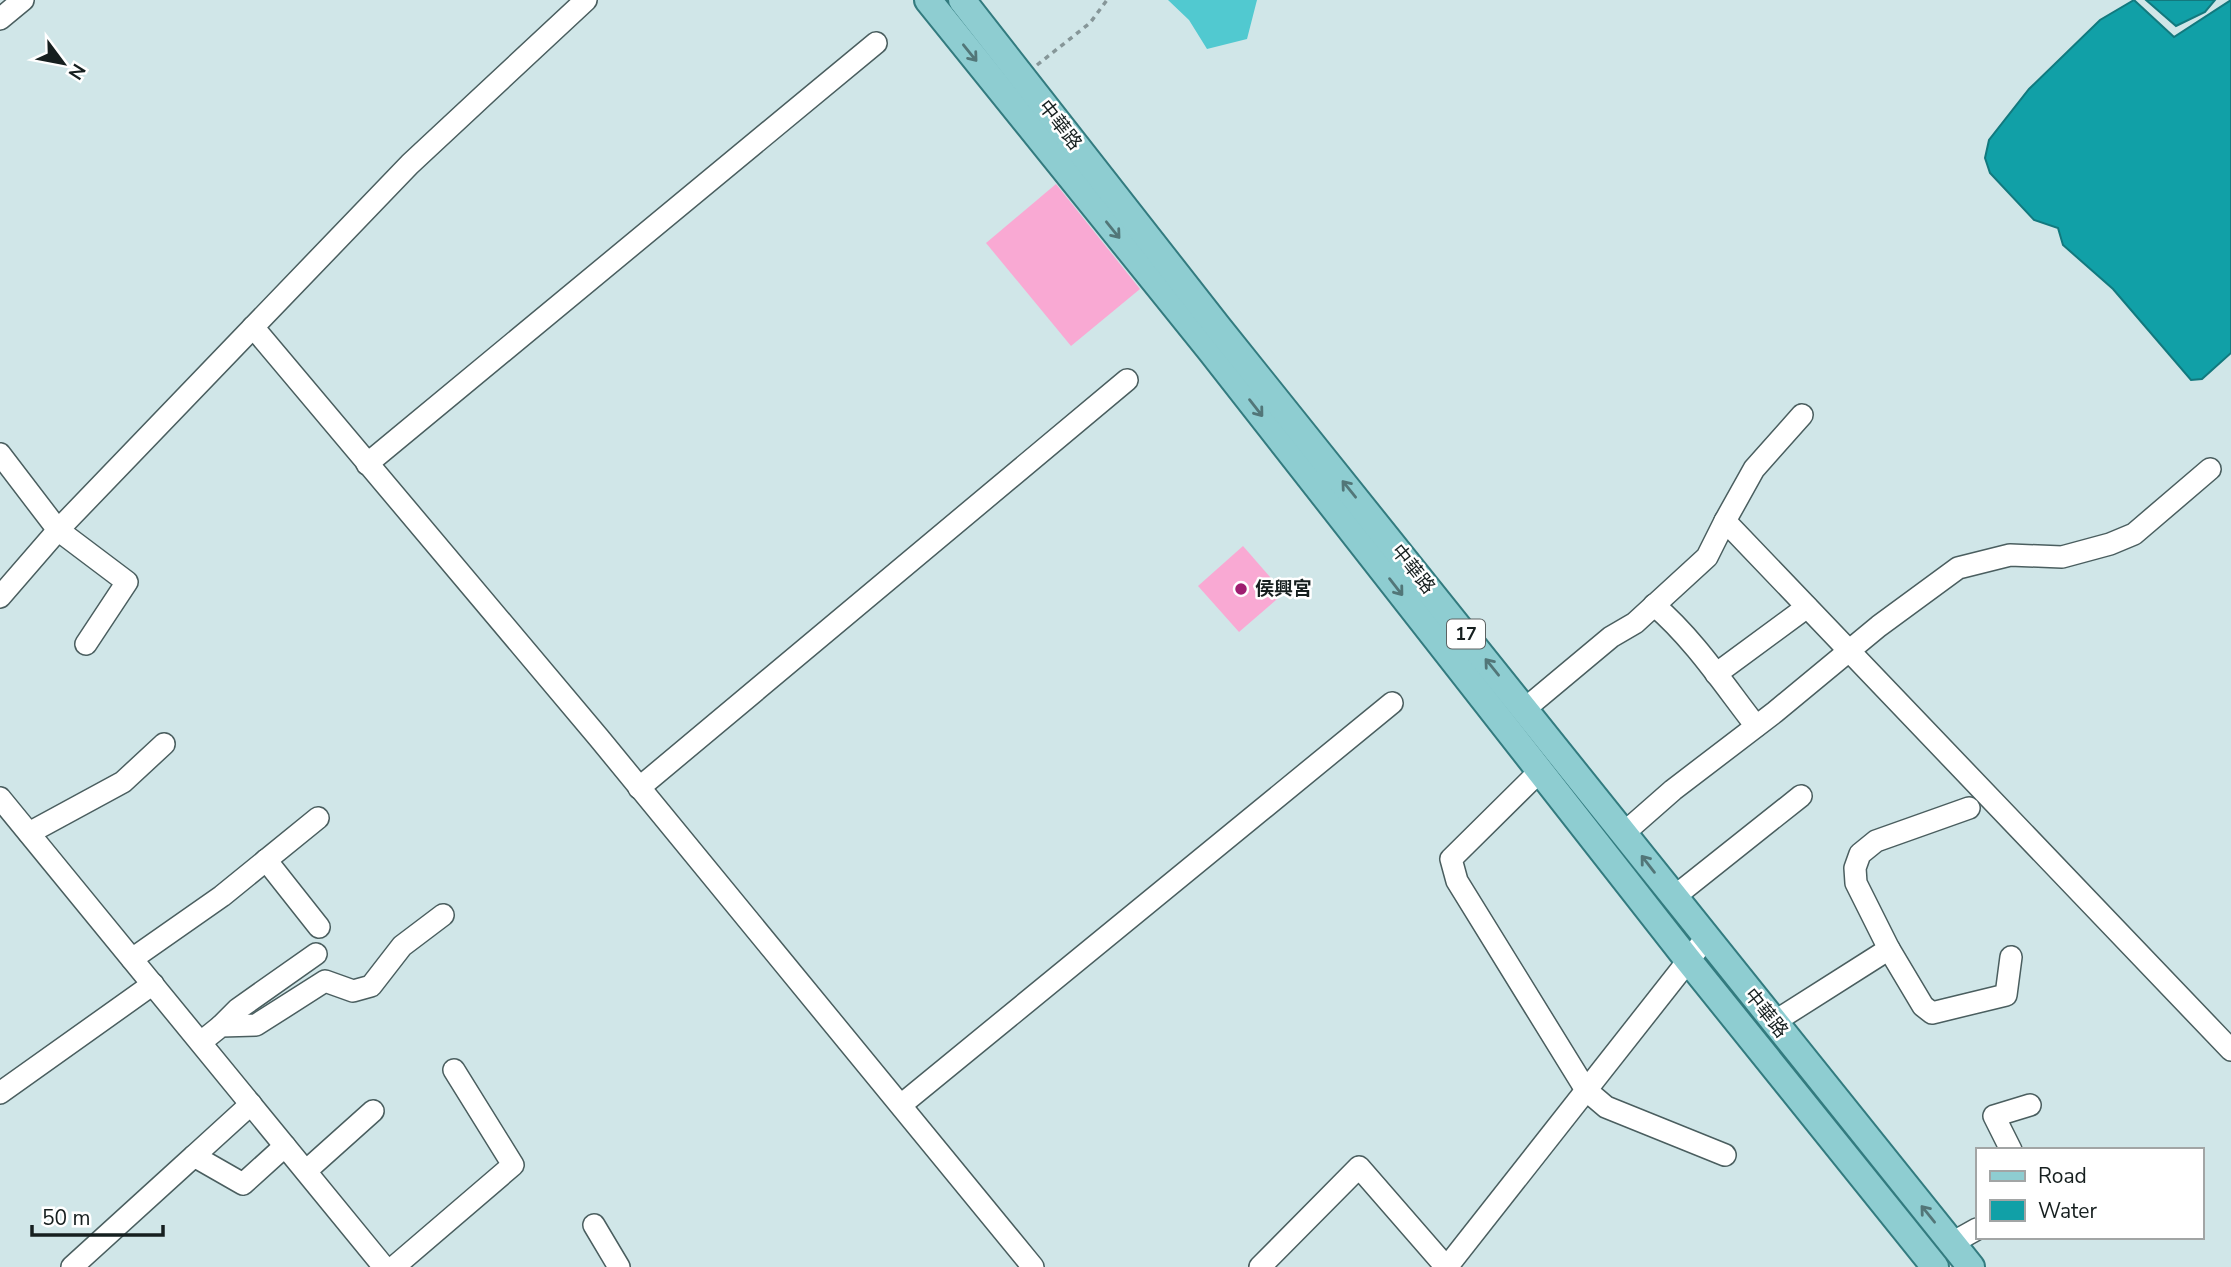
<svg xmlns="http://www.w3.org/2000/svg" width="2231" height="1267" viewBox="0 0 2231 1267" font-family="'Nunito Sans','Noto Sans TC',sans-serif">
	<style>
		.green { fill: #51c9d0 }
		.water { fill: #11a0a7; stroke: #12797e; stroke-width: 2 }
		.building { fill: #f9a9d3 }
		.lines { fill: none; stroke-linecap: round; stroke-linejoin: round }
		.minor-casing { stroke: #4a5e5f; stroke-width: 24 }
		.major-casing { stroke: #337b7f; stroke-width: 30 }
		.path { stroke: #869698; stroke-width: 3.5; stroke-dasharray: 5 5; stroke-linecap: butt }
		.minor { stroke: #fff; stroke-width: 21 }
		.major { stroke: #8ecdd1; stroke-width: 26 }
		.oneway { stroke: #527678 }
		.poi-dot { fill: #9f1e71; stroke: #fff; stroke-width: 2.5 }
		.labels { text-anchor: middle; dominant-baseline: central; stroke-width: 5; stroke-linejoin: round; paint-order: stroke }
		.shield { fill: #fff; stroke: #5c6262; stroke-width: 2 }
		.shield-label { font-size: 18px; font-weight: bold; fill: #161f1f }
		.street-label { font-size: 19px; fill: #161f1f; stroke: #fff }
		.poi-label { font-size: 19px; font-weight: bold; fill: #161f1f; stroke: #fff; text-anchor: start }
	</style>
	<rect width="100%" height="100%" fill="#d0e6e8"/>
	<!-- green -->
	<path class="green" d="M1168,0h89l-10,39 -40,10 -18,-29z"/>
	<!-- water -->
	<g class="water">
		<path d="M2134,0l40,37 57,-37v353l-29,26 -11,1 -78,-91 -50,-44 -5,-17 -24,-8 -44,-47 -5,-15 4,-18 40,-51 71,-69z"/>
		<path d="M2146,0h69l-10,12 -29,14z"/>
	</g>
	<!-- building -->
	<g class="building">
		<path d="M1056,184l84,105 -69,57 -85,-103z"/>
		<path d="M1243,546l41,47 -45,39 -41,-46z"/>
	</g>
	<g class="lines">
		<defs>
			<g id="minor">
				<path d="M0,19l23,-19"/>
				<path d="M253,327l346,411 434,529"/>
				<path d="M0,454l58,76 69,52 -41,62"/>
				<path d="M367,464l509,-421"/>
				<path d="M1725,521l29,-52 48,-54"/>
				<path d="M0,597l58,-67 352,-366 176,-164"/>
				<path d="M1654,605c40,34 70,80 102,121"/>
				<path d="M1716,674l91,-67"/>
				<path d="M1526,708l85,-71 24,-14 72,-66 18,-36 506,529"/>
				<path d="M1540,771l-89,88 6,22 129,209 20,17 119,48"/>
				<path d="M639,788l488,-408"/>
				<path d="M0,798l384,469"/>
				<path d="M1969,808l-93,33 -16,13 -5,14 1,15 33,66 34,57 9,7 74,-18 5,-38"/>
				<path d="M29,833l94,-51 41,-38"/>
				<path d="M1624,833l49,-43 102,-78 104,-86 79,-58 52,-13 52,2 48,-13 24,-10 76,-65"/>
				<path d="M266,860l53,67"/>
				<path d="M1674,897l127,-101"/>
				<path d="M132,959l90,-63 96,-78"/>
				<path d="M1774,1022l115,-73"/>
				<path d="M221,1026l17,-17 78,-55"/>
				<path d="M201,1042l20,-16 35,-1 69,-44 28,10 18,-5 31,-40 41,-31"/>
				<path d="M0,1093l153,-109"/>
				<path d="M901,1105l491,-402"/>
				<path d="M2011,1150l-17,-34 36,-11"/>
				<path d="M194,1156l57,-52"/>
				<path d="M306,1171l67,-60"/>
				<path d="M594,1225l25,42"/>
				<path d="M1952,1243l25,-14"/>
				<path d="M72,1267l122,-111 49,28 42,-38"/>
				<path d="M394,1267l119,-102 -59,-95"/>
				<path d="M1260,1267l99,-100 87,100"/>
				<path d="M1447,1267l259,-329"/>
			</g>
			<g id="major">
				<path d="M928,0l283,351 477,609 247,307"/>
				<path d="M962,0l256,327 753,940"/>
			</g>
		</defs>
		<!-- minor casing -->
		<use href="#minor" class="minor-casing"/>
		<!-- major casing -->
		<use href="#major" class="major-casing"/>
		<!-- path -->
		<path class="path" d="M1037,65l53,-42 17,-23"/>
		<!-- minor -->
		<use href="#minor" class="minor"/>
		<!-- major -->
		<use href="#major" class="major"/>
	</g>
	<!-- one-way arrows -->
	<defs><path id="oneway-shaft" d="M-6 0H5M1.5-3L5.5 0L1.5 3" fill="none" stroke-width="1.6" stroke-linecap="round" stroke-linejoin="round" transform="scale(1.75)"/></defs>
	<g class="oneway">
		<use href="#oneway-shaft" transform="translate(970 53) rotate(51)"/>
		<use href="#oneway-shaft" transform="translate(1113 230) rotate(51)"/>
		<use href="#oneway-shaft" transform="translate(1256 408) rotate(52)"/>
		<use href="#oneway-shaft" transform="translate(1349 489) rotate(-129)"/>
		<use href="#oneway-shaft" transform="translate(1396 587) rotate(52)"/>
		<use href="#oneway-shaft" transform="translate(1492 667) rotate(-129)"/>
		<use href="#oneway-shaft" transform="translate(1648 864) rotate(-128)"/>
		<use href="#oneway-shaft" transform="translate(1928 1214) rotate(-129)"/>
	</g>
	<!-- markers -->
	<circle class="poi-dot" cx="1241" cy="589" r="7"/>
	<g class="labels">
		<!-- shield labels -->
		<rect class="shield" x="1447" y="619.5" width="38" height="29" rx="5"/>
		<g class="shield-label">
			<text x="1466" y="634">17</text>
		</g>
		<!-- street labels -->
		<g class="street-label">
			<text transform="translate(1060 125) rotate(52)">中華路</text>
			<text transform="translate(1413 569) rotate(51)">中華路</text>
			<text transform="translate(1766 1013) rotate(51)">中華路</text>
		</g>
		<!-- poi labels -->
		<g class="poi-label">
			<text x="1255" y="589">侯興宮</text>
		</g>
	</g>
	<!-- legend -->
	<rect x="1976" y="1148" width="228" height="91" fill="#ffffff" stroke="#a2a5a5" stroke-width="2"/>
	<rect x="1990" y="1171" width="35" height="10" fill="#8ecdd1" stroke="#a2a5a5" stroke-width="2"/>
	<text x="2038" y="1183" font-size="21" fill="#161f1f">Road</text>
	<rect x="1990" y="1200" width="35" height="21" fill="#11a0a7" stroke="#a2a5a5" stroke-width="2"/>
	<text x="2038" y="1218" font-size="21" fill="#161f1f">Water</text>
	<!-- north arrow -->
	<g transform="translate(63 63) rotate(122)" stroke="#ffffff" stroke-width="5" paint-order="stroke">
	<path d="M0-5L12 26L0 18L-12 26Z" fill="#161f1f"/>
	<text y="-10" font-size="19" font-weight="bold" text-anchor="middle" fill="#161f1f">N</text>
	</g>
	<!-- scale -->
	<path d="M32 1225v10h131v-10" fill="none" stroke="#161f1f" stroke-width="3.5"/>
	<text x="42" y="1225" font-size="21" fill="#161f1f" stroke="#ffffff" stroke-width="5" paint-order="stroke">50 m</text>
</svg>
